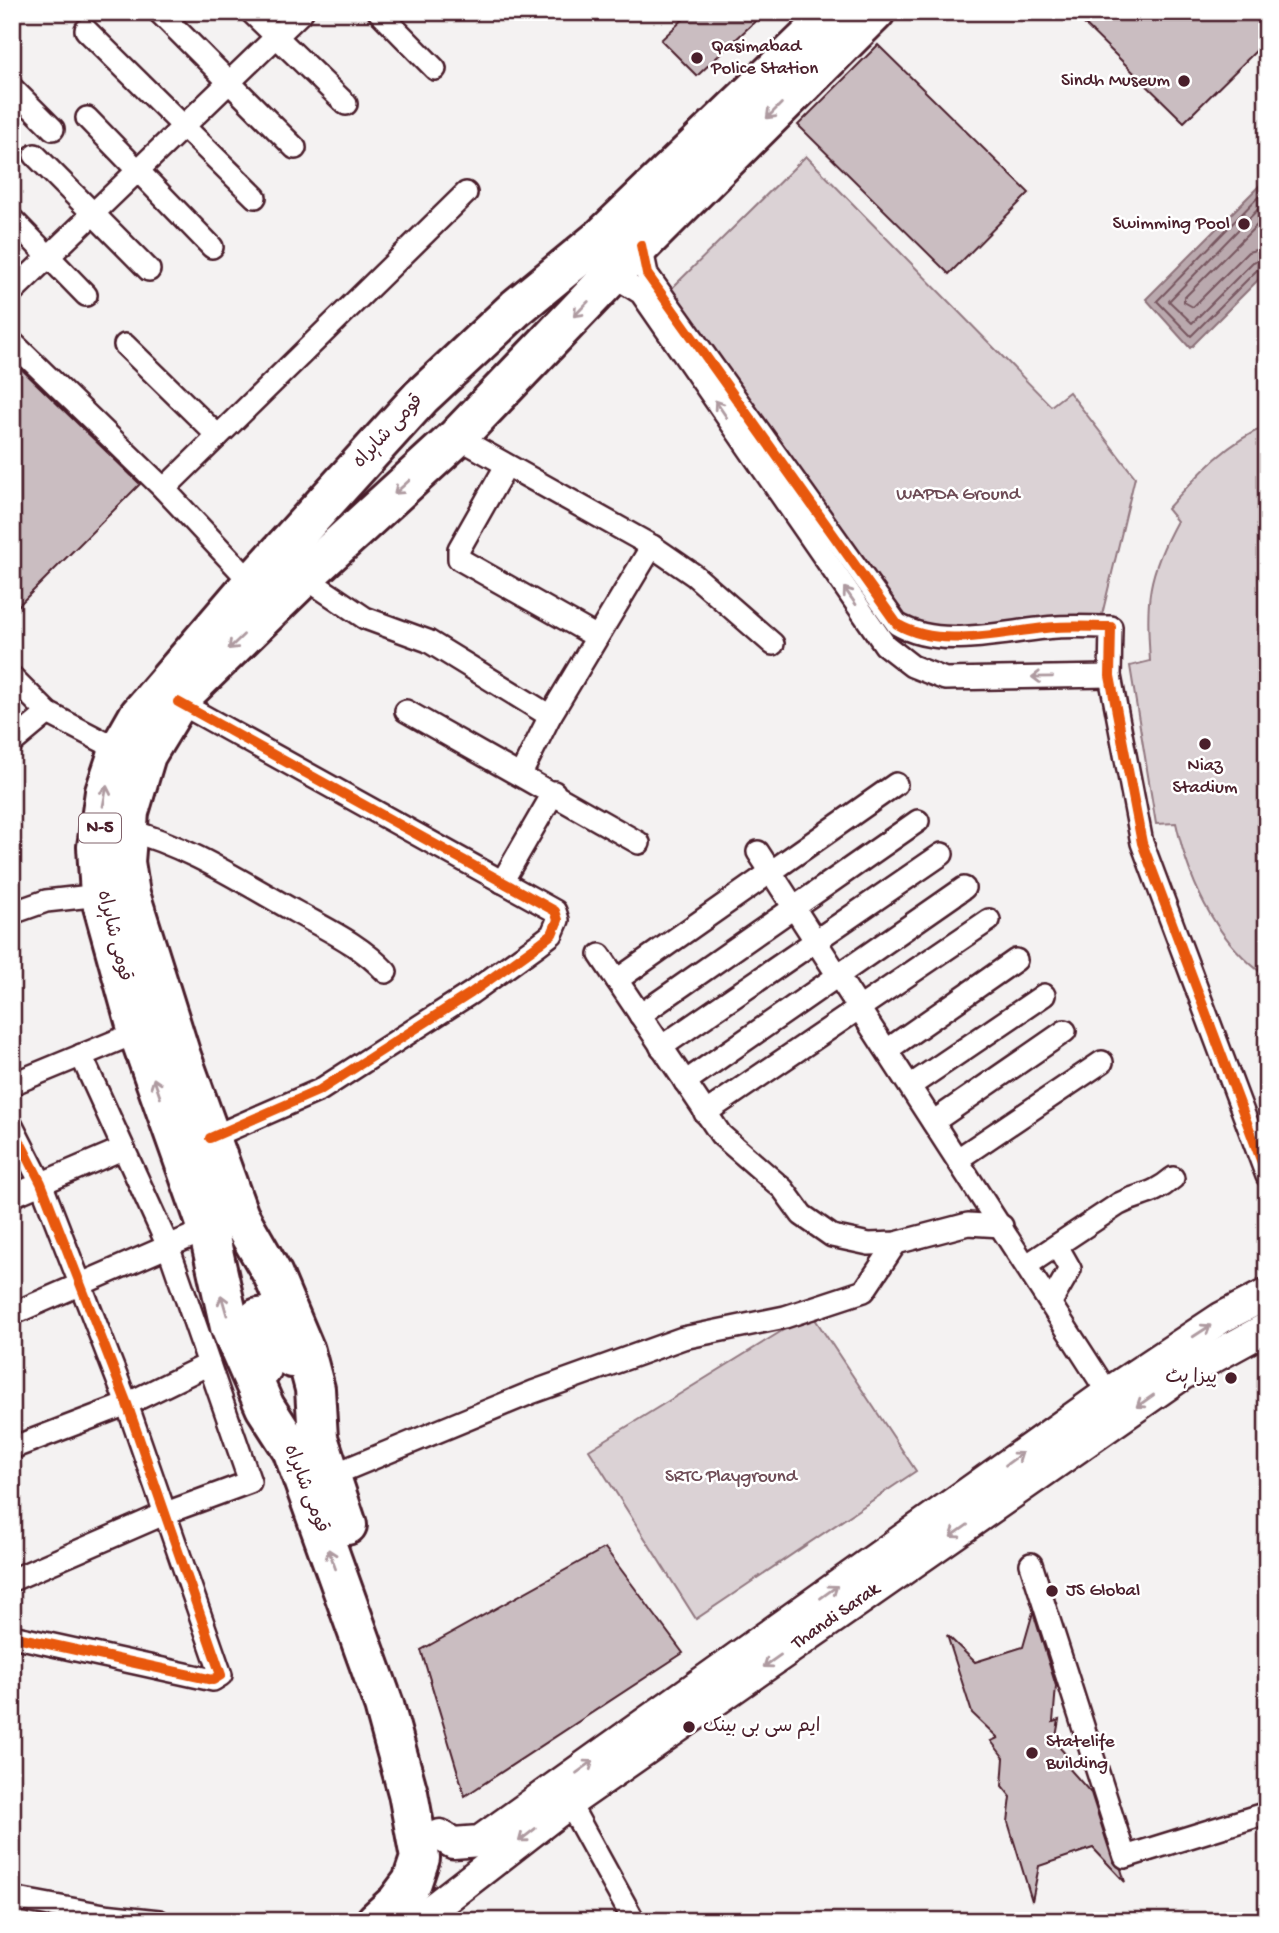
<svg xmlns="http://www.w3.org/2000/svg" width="1279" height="1933" viewBox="0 0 1279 1933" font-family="'Gochi Hand','Playpen Sans Arabic',sans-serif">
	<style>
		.green { fill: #dbd2d5; stroke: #927880; stroke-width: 2 }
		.water { fill: #baa9ae; stroke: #8d727a; stroke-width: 2 }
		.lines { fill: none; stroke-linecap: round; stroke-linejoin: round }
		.shore { stroke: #77565f; stroke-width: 2 }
		.building { fill: #cabdc1; stroke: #4a1f2b; stroke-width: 2 }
		.street-casing { stroke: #4a1f2b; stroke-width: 26 }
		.secondary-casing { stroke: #4a1f2b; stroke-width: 35 }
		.highway-casing { stroke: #4a1f2b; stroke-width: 44 }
		.street { stroke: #fff; stroke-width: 21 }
		.secondary { stroke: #fff; stroke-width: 30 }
		.highway { stroke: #fff; stroke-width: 38 }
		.cycleway-casing { stroke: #fff; stroke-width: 15 }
		.cycleway { stroke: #e8590c; stroke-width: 10 }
		.oneway { stroke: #ae9aa0 }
		.poi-dot { fill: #4a1f2b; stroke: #fff; stroke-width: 2.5 }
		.labels { text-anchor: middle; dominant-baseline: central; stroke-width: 5; stroke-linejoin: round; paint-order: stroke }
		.shield { fill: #fff; stroke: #80626b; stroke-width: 2 }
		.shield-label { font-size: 18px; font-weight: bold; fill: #4a1f2b }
		.poi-label { font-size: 19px; fill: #4a1f2b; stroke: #fff; text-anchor: start }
		.street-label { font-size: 19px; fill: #4a1f2b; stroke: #fff }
		.park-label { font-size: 19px; fill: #6e4c56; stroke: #fff }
	</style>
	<rect width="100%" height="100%" fill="#f4f2f2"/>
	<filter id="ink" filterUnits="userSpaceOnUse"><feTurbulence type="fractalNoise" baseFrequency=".0143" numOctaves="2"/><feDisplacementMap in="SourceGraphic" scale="14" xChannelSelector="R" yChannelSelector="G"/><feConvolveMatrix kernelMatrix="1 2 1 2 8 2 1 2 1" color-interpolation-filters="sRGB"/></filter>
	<g filter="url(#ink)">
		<!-- green -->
		<g class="green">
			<path d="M806,156l245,250 18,-14 66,85 -34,142 -204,15 -229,-342z"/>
			<path d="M1267,426v551c-51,-36 -78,-95 -91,-154l-20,1 -26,-158 20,-5c-4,-62 -3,-85 27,-140l-10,-12c29,-32 59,-67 100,-83z"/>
			<path d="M811,1313l105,158 -220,148 -107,-169z"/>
		</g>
		<!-- water -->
		<path class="water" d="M1267,178v93l-77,77 -44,-49z"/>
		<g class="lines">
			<!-- shore -->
			<g class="shore">
				<path d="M1267,188l-110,113 34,35 68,-68 8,-2"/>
				<path d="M1267,200l-98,101 23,22 61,-61 14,-5"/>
				<path d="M1267,215l-83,83v4l9,5 55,-55 19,-5"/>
			</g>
		</g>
		<!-- building -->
		<g class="building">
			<path d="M691,12h74l-68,64 -36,-36z"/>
			<path d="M1072,12h195v28l-83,82z"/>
			<path d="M878,45l151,148 -80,81 -151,-149z"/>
			<path d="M12,360l128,124 -128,128z"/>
			<path d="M605,1548l78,105 -218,143 -44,-146z"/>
			<path d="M1033,1612l23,74 -3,36 6,-2 -3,17 4,11 14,16 -7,2 24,27 22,68 8,8 4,13 -32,-34 -54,18 -7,35 -24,-79 3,-25 -9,-11 2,-28 -13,-17 7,-3 -26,-25 -25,-78 28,27 48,-15z"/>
		</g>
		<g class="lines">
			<defs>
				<g id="street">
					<path d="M159,12l136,136"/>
					<path d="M251,12l95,92"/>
					<path d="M379,12l56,57"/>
					<path d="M86,30l169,167"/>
					<path d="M12,88l41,41"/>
					<path d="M87,118l125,129"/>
					<path d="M35,155l114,115"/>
					<path d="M12,219l74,76"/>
					<path d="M641,245l6,29 250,350c45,27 110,6 160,3 18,-1 36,0 54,0l-1,49 32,167 125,333"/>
					<path d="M614,276l27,17 244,352 27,21 33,13 165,-3"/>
					<path d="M12,292l290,-280"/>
					<path d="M12,342l152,147 88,94"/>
					<path d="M125,345l93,91"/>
					<path d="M457,437l195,109 42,29 79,69"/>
					<path d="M506,466l-47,83v10l138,78"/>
					<path d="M164,489l302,-296"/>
					<path d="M304,577l61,41 63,23 122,75"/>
					<path d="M12,677l36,36 71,37"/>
					<path d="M178,702l377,209 3,9 -6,14 -13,10 -68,49 -151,97 -110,48"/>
					<path d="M406,711l233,132"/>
					<path d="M12,743l36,-30"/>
					<path d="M521,774l29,-58 102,-170"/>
					<path d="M127,830c61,16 115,52 169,82 32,18 65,33 90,60"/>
					<path d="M758,852l350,541"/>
					<path d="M502,882l52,-90"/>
					<path d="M12,913l34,-12 54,-6"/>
					<path d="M600,955l121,180 62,54 19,26 30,21 37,8 27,-1 72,-19 34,2"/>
					<path d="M617,980l279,-196"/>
					<path d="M640,1015l278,-194"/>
					<path d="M661,1047l281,-193"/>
					<path d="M887,1050l129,-90"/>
					<path d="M685,1082l279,-194"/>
					<path d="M12,1084l126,-52"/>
					<path d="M910,1086l134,-91"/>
					<path d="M705,1113l284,-193"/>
					<path d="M933,1122l132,-91"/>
					<path d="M12,1126l29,57 86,221 94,271 -8,5 -201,-44"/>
					<path d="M958,1159l144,-97"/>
					<path d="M12,1196l110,-47"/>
					<path d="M1027,1265l92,-61c22,-11 33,-8 54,-26"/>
					<path d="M1051,1302l19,-33 -13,-23"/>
					<path d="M12,1314l196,-85"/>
					<path d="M12,1448l115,-44 82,-40"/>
					<path d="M330,1476l203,-84 150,-54 102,-21 79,-26 32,-48"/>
					<path d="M1031,1564l94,293 142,-44"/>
					<path d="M12,1580l154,-67 84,-31 -82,-236 -87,-191"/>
					<path d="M569,1803l65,118"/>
					<path d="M12,1898l92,17 55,6"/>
				</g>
				<g id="secondary">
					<path d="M440,1835l13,8 27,-2 628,-448 113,-75 46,-24"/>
					<path id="s1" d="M417,1921l152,-118 614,-429 84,-46"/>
				</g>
				<g id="highway">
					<path d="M262,1369l-13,-39 9,-12 8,-1 11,6 15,35"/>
					<path d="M347,1525l-29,-87 -3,-49 -10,-38 -32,-76 -34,-59 -58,-160 -51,-162 -5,-32 4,-50 17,-57 36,-59 122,-119 153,-140 184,-192 234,-233"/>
					<path d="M376,1921l21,-19 15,-20 8,-24 -12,-65 -24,-88 -92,-256 -27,-42 -35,-80 -22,-98 -70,-197 -38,-137 -3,-48 8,-55 14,-42 20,-35 113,-132 169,-186 95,-89 85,-70 234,-226"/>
				</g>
			</defs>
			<!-- street casing -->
			<use href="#street" class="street-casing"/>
			<!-- secondary casing -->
			<use href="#secondary" class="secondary-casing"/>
			<!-- highway casing -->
			<use href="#highway" class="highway-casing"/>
			<!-- street -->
			<use href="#street" class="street"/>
			<!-- secondary -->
			<use href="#secondary" class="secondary"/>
			<!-- highway -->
			<use href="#highway" class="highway"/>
			<defs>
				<g id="cycleway">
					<path d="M641,245l6,29 250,350c45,27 110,6 160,3 18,-1 36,0 54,0l-1,49 32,167 125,333"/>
					<path d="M178,702l377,209 3,9 -6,14 -13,10 -68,49 -151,97 -110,48"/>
					<path d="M12,1126l29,57 86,221 94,271 -8,5 -201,-44"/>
				</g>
			</defs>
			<!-- cycleway casing -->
			<use href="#cycleway" class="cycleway-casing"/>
			<!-- cycleway -->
			<use href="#cycleway" class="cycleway"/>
		</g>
		<!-- one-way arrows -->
		<defs><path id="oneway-shaft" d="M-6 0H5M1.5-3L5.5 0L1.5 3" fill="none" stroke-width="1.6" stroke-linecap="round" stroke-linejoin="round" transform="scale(1.75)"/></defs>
		<g class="oneway">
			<use href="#oneway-shaft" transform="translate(774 111) rotate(135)"/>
			<use href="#oneway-shaft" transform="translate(581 309) rotate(134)"/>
			<use href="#oneway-shaft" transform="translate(721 409) rotate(-124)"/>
			<use href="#oneway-shaft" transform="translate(402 487) rotate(138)"/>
			<use href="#oneway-shaft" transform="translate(850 596) rotate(-125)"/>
			<use href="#oneway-shaft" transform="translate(236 642) rotate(136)"/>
			<use href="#oneway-shaft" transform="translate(1042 677) rotate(179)"/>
			<use href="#oneway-shaft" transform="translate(105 796) rotate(-79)"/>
			<use href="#oneway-shaft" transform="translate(157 1088) rotate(-109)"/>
			<use href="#oneway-shaft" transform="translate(224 1305) rotate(-106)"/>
			<use href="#oneway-shaft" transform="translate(1202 1331) rotate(-33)"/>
			<use href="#oneway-shaft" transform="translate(1145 1401) rotate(145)"/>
			<use href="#oneway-shaft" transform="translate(1014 1459) rotate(-36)"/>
			<use href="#oneway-shaft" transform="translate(959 1531) rotate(145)"/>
			<use href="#oneway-shaft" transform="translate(332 1559) rotate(-110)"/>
			<use href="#oneway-shaft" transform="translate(829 1592) rotate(-36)"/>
			<use href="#oneway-shaft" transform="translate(772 1661) rotate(145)"/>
			<use href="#oneway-shaft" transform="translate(585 1767) rotate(-36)"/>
			<use href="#oneway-shaft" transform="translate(527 1835) rotate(142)"/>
		</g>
	</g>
	<!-- markers -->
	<g class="poi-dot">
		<circle cx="697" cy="58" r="7"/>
		<circle cx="1184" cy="81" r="7"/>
		<circle cx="1244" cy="224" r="7"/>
		<circle cx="1205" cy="744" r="7"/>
		<circle cx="1231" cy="1378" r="7"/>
		<circle cx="1052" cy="1591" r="7"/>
		<circle cx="689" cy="1727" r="7"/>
		<circle cx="1032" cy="1753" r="7"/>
	</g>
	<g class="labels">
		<!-- shield labels -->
		<rect class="shield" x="79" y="813.5" width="42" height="29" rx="5"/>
		<g class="shield-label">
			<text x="100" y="828">N-5</text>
		</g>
		<!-- poi labels -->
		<g class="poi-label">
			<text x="711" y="47">Qasimabad<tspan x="711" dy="22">Police Station</tspan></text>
			<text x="1170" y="81" text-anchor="end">Sindh Museum</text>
			<text x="1230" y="224" text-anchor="end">Swimming Pool</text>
			<text x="1205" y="766" text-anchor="middle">Niaz<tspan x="1205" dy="22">Stadium</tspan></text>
			<text x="1217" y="1378" text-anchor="end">پیزا ہٹ</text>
			<text x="1066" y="1591">JS Global</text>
			<text x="703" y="1727">ایم سی بی بینک</text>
			<text x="1046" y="1742">Statelife<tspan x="1046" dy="22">Building</tspan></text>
		</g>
		<!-- street labels -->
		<g class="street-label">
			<text transform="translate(389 432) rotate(-47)">قومی شاہراہ</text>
			<text transform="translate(113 936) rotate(76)">قومی شاہراہ</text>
			<text transform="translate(305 1489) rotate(69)">قومی شاہراہ</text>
			<text stroke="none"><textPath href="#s1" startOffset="518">Thandi Sarak</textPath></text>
		</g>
		<!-- park labels -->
		<g class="park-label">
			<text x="958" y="495">WAPDA Ground</text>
			<text x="731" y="1477">SRTC Playground</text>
		</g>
	</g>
	<!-- margin -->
	<rect width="1279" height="1933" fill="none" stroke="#fff" stroke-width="42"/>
	<rect x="21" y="21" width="1237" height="1891" fill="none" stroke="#4a1f2b" stroke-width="2.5" filter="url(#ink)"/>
</svg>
